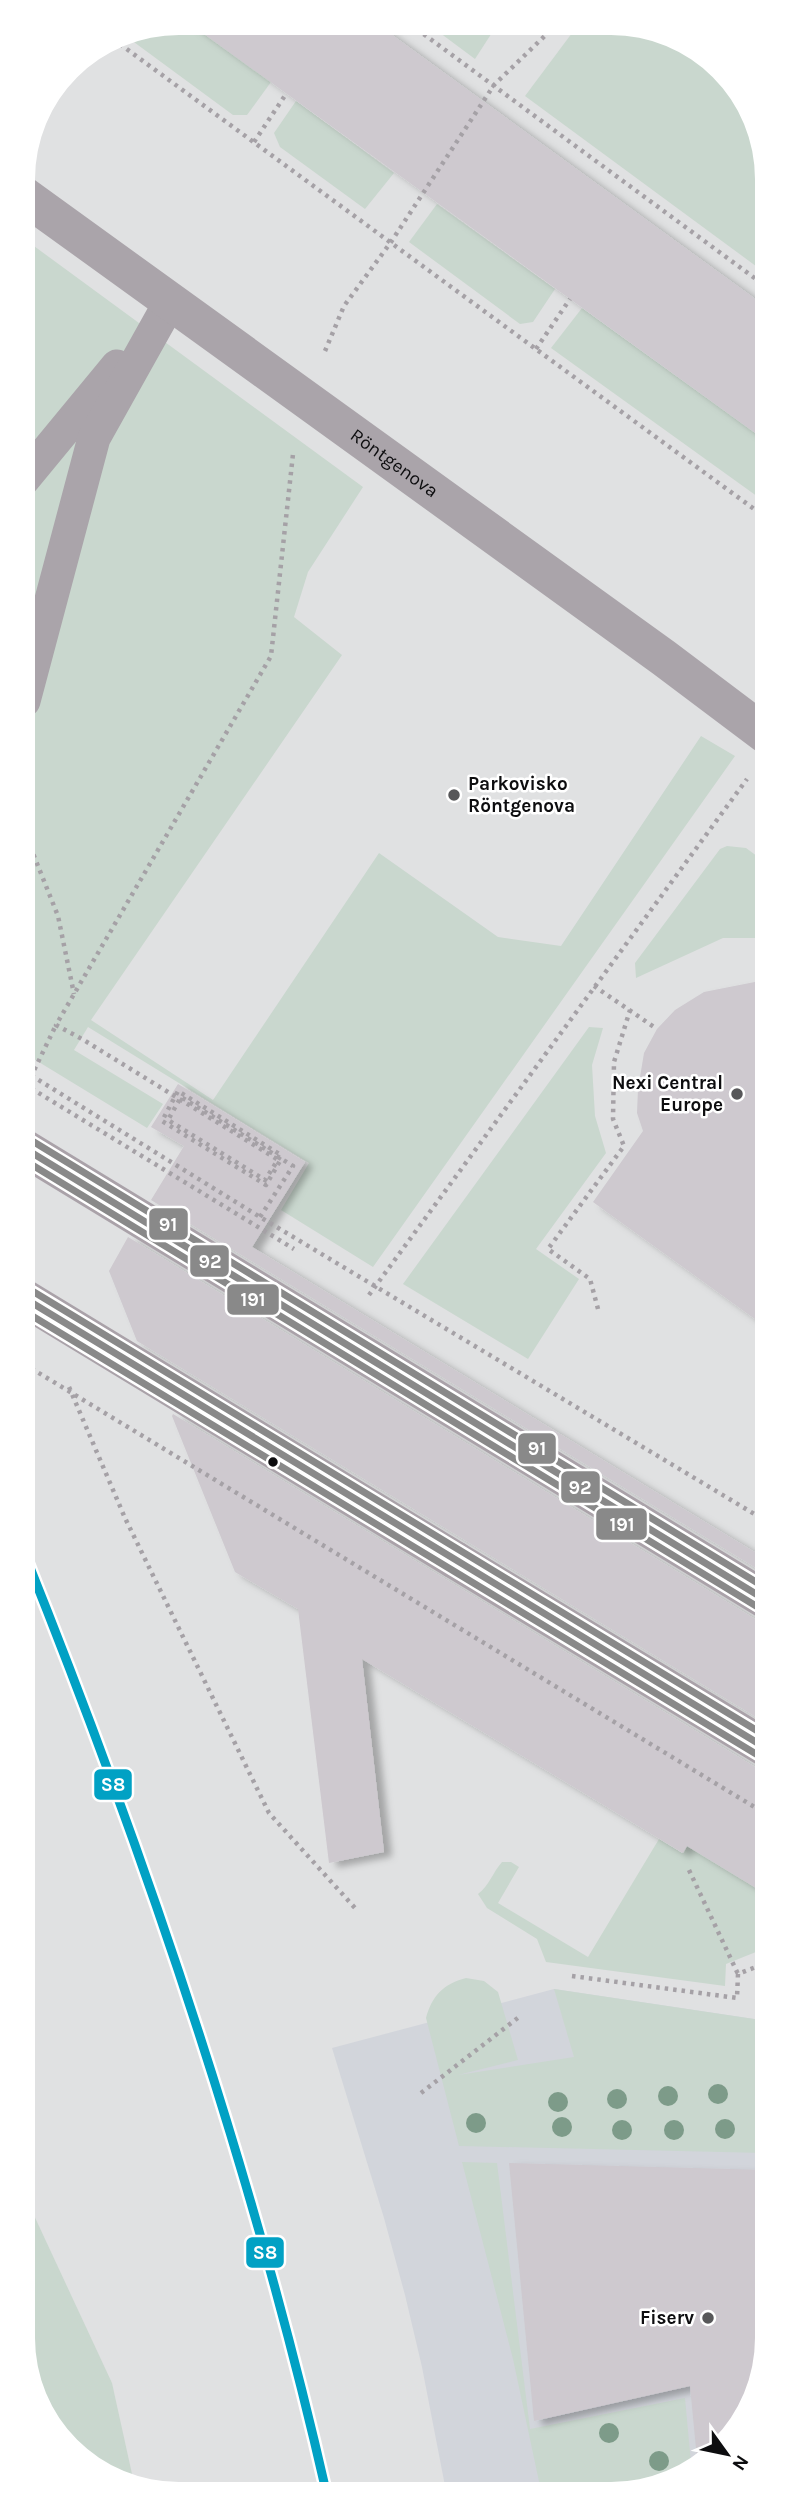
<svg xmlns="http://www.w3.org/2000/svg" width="790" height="2517" viewBox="0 0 790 2517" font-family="Karla,sans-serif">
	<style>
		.built { fill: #d2d5db }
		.green { fill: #c9d7ce }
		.building { fill: #cec9cf; filter: url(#shadow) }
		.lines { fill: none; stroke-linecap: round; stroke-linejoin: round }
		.path { stroke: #a5a1a6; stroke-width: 4.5; stroke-dasharray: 3.5 5; stroke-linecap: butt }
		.service { stroke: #aaa4aa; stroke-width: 33 }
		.minor { stroke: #aaa4aa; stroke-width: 38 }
		.secondary { stroke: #aaa2a9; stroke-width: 38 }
		.path-bridge { stroke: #a5a1a6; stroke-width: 4.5; stroke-dasharray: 3.5 5; stroke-linecap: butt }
		.secondary-bridge { stroke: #aaa2a9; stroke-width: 38 }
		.bus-1-casing { stroke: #fff; stroke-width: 12 }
		.bus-2-casing { stroke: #fff; stroke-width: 12 }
		.bus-3-casing { stroke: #fff; stroke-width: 12 }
		.bus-1 { stroke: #898989; stroke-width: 7 }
		.bus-2 { stroke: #898989; stroke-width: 7 }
		.bus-3 { stroke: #898989; stroke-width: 7 }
		.rail-1-casing { stroke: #fff; stroke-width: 14 }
		.rail-1 { stroke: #01a1c4; stroke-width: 9 }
		.tree { fill: #7d9b89 }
		.poi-dot { fill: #575759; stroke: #fff; stroke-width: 2.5 }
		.bus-dot { fill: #0d0d0f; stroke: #fff; stroke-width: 2.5 }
		.labels { text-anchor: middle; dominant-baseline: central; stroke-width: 5; stroke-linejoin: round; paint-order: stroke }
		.street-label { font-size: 19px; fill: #0d0d0f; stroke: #fff }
		.poi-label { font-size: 19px; font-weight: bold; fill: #0d0d0f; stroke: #fff; text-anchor: end }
		.line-badge { stroke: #fff; stroke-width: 2.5 }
		.badge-label { font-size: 19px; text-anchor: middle; font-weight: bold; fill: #fff }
	</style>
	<defs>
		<filter id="shadow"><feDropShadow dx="8" dy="4.5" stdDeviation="3.5" flood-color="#0004"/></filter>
	</defs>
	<rect width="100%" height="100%" fill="#e0e1e2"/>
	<!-- built -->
	<path class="built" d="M554,1989l213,32v327l-39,93 -87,50h-195l-24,-124 -17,-72 -21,-77 -52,-170z"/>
	<!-- green -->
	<g class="green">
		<path d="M179,23h10l82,59 -24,33h-14l-110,-81z"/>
		<path d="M428,24l69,1 -22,34z"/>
		<path d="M578,25l64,1 80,43 42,80v123l-239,-176z"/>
		<path d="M296,101l98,72 -29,36 -85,-62 -6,-14z"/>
		<path d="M437,204l118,85 -22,33 -13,2 -111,-82z"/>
		<path d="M23,238l340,249 -55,85 -14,45 48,38 -251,365 122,80 166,-247 119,84 63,9 140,-210 34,20 -362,511 -92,-57 28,-47 -221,-136 -14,23 89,54 -16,24 -123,-75z"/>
		<path d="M582,308l183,132v62l-214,-154z"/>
		<path d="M727,846l19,2 19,14v76h-42l-87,40 -1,-15 85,-114z"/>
		<path d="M589,1027l14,1 -11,37 3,51 11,37 -70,96 43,30 -51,80 -125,-75z"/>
		<path d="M659,1839l23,14 5,-7 79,48v54l-40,16 -1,22 -179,-24 -9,-23 -50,-31 -9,-14c11,-8 15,-22 24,-32h9l8,5 -21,36 90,54z"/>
		<path d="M466,1978l18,3 14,11 20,68 -60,15 116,-18 -20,-68 213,32v132l-308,-7 -33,-128c6,-22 17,-34 40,-40z"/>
		<path d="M462,2162l35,1 33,266 155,-31 6,65 -50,28h-100l-28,-132z"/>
		<path d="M25,2196l87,187 22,100 -66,-35 -42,-80z"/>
	</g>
	<!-- building -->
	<g class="building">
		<path d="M189,23l188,1 388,282v134z"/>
		<path d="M765,980l1,347 -173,-125 50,-71 -6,-18 1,-24 6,-36 13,-24 18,-19 29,-18z"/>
		<path d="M178,1084l127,78 -53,85 514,312v15l-615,-374 33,-54 -33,-19z"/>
		<path d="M128,1237l627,382 11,3v101l-629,-382 -28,-70z"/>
		<path d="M173,1414l582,353 11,3v124l-79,-48 -4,7 -321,-194 22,193 -55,11 -31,-254 -63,-37 -63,-156z"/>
		<path d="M509,2163l258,7v178l-39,93 -31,18 -7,-73 -156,35z"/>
	</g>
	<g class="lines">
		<!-- path -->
		<g class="path">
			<path d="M410,24l354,261"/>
			<path d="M113,39l652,478"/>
			<path d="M254,142l32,-48"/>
			<path d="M536,349l34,-50"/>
			<path d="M325,351l19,-45 47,-64 103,-157 62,-60"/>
			<path d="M757,784l8,6"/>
			<path d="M24,831l34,85 16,78"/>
			<path d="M594,986l63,43"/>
			<path d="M24,1084l270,165"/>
			<path d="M27,1085l29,-60"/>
			<path d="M260,1217l33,-51 -112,-69 -13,23 97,60 16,-25 -103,-64 -16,30 104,64 14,-24 -198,-122 -26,-14 215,-369 22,-202"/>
			<path d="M369,1295l378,-516"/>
			<path d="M598,1309l-8,-30 -42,-30 76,-103 -11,-27 1,-57 16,-52"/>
			<path d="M69,1387l56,131 144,295 86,95"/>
			<path d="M689,1870l49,104"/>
			<path d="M572,1976l165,22 1,-24 28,-11"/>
			<path d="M421,2093l98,-76"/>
		</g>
		<!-- service -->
		<g class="service">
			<path d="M23,480l94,-114"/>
			<path d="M24,701l70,-263 76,-136"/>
		</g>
		<!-- minor -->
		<path class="minor" id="s1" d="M23,195l641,463 101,76"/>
		<!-- secondary -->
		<g class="secondary">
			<path d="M24,1148l742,452"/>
			<path d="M455,1560l311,188"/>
		</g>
		<!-- path-bridge -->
		<g class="path-bridge">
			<path d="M24,1071l236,146 506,304"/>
			<path d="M24,1364l742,450"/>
		</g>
		<!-- secondary-bridge -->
		<path class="secondary-bridge" d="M24,1298l431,262"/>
		<defs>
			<g id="bus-1">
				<path d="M24,1148l742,452"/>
				<path d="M24,1298l742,450"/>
			</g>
			<g id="bus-2">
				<path d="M24,1160l737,449"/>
				<path d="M24,1311l737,446"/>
			</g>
			<g id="bus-3">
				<path d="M29,1139l737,449"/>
				<path d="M29,1289l737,447"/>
			</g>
		</defs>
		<!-- bus-1 casing -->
		<use href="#bus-1" class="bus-1-casing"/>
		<!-- bus-2 casing -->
		<use href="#bus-2" class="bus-2-casing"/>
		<!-- bus-3 casing -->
		<use href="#bus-3" class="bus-3-casing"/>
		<!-- bus-1 -->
		<use href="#bus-1" class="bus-1"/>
		<!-- bus-2 -->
		<use href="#bus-2" class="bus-2"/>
		<!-- bus-3 -->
		<use href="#bus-3" class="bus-3"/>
		<defs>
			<path id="rail-1" d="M25,1555c122,304 228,616 301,936"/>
		</defs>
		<!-- rail-1 casing -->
		<use href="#rail-1" class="rail-1-casing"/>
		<!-- rail-1 -->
		<use href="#rail-1" class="rail-1"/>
	</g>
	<!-- trees -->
	<g class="tree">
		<circle cx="718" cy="2094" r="10"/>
		<circle cx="668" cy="2096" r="10"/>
		<circle cx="617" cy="2099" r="10"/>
		<circle cx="558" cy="2102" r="10"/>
		<circle cx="476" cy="2123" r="10"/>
		<circle cx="562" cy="2127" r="10"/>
		<circle cx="725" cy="2129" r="10"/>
		<circle cx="622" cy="2130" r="10"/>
		<circle cx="674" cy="2130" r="10"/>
		<circle cx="609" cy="2433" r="10"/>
		<circle cx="659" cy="2461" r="10"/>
	</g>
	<!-- markers -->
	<g class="poi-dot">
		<circle cx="454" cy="795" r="7"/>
		<circle cx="737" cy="1094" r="7"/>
		<circle cx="708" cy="2318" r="7"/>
	</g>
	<circle class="bus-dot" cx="273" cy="1462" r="6"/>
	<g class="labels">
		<!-- street labels -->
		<g class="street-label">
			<text stroke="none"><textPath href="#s1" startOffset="458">Röntgenova</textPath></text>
		</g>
		<!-- poi labels -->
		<g class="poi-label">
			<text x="468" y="784" text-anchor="start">Parkovisko<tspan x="468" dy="22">Röntgenova</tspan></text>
			<text x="723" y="1083">Nexi Central<tspan x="723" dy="22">Europe</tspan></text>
			<text x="694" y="2318">Fiserv</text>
		</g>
	</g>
	<!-- crop -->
	<path d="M0 0H790V2517H0ZM179 35H611A144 144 0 0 1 755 179V2338A144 144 0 0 1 611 2482H179A144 144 0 0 1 35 2338V179A144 144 0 0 1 179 35Z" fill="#fff" fill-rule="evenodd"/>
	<g class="line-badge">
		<rect x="148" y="1207" width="41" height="34" rx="7" fill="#898989"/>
		<rect x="189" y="1244" width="41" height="34" rx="7" fill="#898989"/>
		<rect x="226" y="1283" width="54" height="33" rx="7" fill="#898989"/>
		<rect x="517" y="1432" width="40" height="33" rx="7" fill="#898989"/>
		<rect x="560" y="1470" width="41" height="34" rx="7" fill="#898989"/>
		<rect x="595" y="1507" width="53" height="34" rx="7" fill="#898989"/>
		<rect x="93" y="1768" width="40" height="33" rx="7" fill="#01a1c4"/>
		<rect x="245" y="2236" width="40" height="33" rx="7" fill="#01a1c4"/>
	</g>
	<g class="badge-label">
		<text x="168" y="1231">91</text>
		<text x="210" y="1268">92</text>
		<text x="253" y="1306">191</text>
		<text x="537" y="1455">91</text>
		<text x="580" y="1494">92</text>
		<text x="622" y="1531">191</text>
		<text x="113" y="1791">S8</text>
		<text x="265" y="2259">S8</text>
	</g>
	<!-- north arrow -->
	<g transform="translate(727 2454) rotate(123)" stroke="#ffffff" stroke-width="5" paint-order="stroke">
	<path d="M0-5L12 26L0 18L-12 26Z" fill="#0d0d0f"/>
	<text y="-10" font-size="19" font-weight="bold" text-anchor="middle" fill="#0d0d0f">N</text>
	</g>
</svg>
